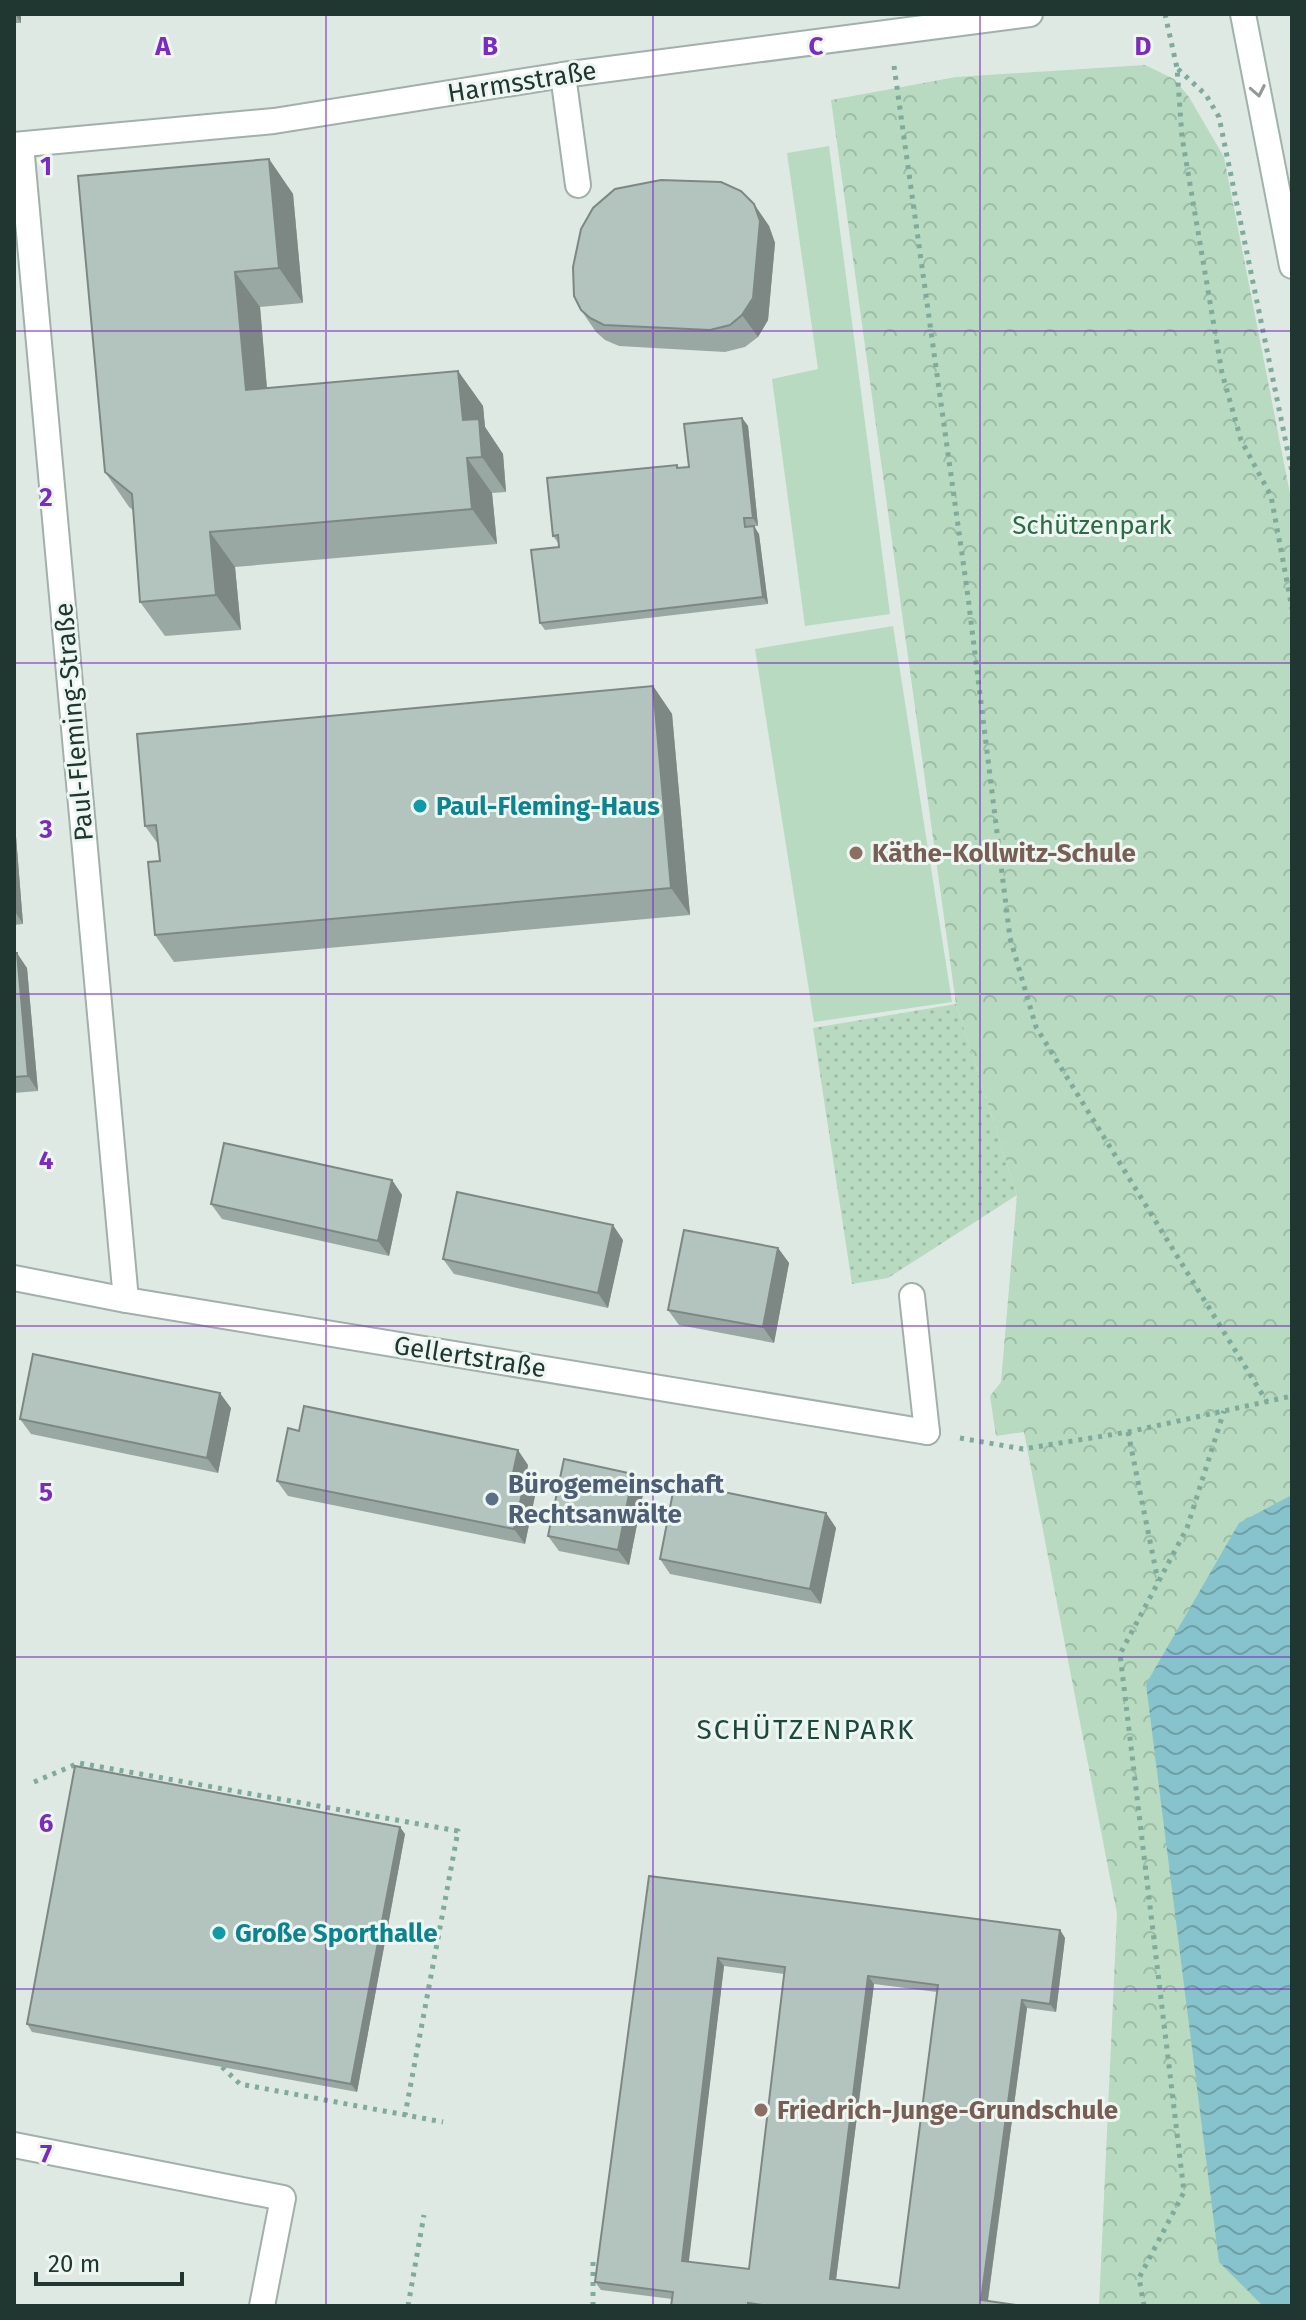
<svg xmlns="http://www.w3.org/2000/svg" width="1306" height="2320" viewBox="0 0 1306 2320" font-family="'Fira Sans',sans-serif">
	<style>
		.grass { fill: #b7dac0 }
		.park { fill: url(#park-crowns) }
		.garden { fill: url(#garden-dots) }
		.water { fill: url(#water-waves) }
		.lines { fill: none; stroke-linecap: round; stroke-linejoin: round }
		.service-casing { stroke: #a1b0ab; stroke-width: 28 }
		.minor-casing { stroke: #a1b0ab; stroke-width: 28 }
		.secondary-casing { stroke: #9eb4ab; stroke-width: 28 }
		.path { stroke: #7fab9d; stroke-width: 5; stroke-dasharray: 4 6; stroke-linecap: butt }
		.service { stroke: #fff; stroke-width: 24 }
		.minor { stroke: #fff; stroke-width: 24 }
		.secondary { stroke: #fff; stroke-width: 24 }
		.wall { fill: #9aa8a3; fill-rule: evenodd }
		.shaded-wall { fill: #7d8884 }
		.building { fill: #b3c3bd; stroke: #7d8884; stroke-width: 2; fill-rule: evenodd }
		.oneway { stroke: #909b98 }
		.grid { fill: none; stroke: #7b2cbf; stroke-width: 2; stroke-opacity: 0.55 }
		.culture-dot { fill: #0f9aa8; stroke: #eef6f2; stroke-width: 3 }
		.education-dot { fill: #8d6e63; stroke: #eef6f2; stroke-width: 3 }
		.service-dot { fill: #5c6f8a; stroke: #eef6f2; stroke-width: 3 }
		.labels { text-anchor: middle; dominant-baseline: central; stroke-width: 6; stroke-linejoin: round; paint-order: stroke }
		.street-label { font-size: 26px; fill: #203731; stroke: #eef6f2 }
		.park-label { font-size: 26px; fill: #2c6c44; stroke: #eef6f2 }
		.culture-label { font-size: 26px; font-weight: bold; fill: #0d838f; stroke: #eef6f2; text-anchor: start }
		.education-label { font-size: 26px; font-weight: bold; fill: #785e54; stroke: #eef6f2; text-anchor: start }
		.service-label { font-size: 26px; font-weight: bold; fill: #4e5e75; stroke: #eef6f2; text-anchor: start }
		.neighbourhood-label { font-size: 28px; letter-spacing: 2px; fill: #1d483d; stroke: #eef6f2 }
		.grid-label { font-size: 26px; text-anchor: middle; font-weight: bold; fill: #7b2cbf; stroke: #eef6f2; stroke-width: 6; stroke-linejoin: round; paint-order: stroke }
	</style>
	<defs>
		<pattern id="park-crowns" width="20" height="18" patternUnits="userSpaceOnUse" patternTransform="scale(2)"><rect width="20" height="18" fill="#b7dac0"/><path d="M2 6a3 3 0 1 1 6 0M12 15a3 3 0 1 1 6 0" fill="none" stroke="#9dbca5"/></pattern>
		<pattern id="garden-dots" width="8" height="8" patternUnits="userSpaceOnUse" patternTransform="scale(2)"><rect width="8" height="8" fill="#b7dac0"/><path d="M2 2h.1M6 6h.1" fill="none" stroke="#9dbca5" stroke-width="1.8" stroke-linecap="round"/></pattern>
		<pattern id="water-waves" width="16" height="10" patternUnits="userSpaceOnUse" patternTransform="scale(2)"><rect width="16" height="10" fill="#87c3cc"/><path d="M0 5q4-4 8 0t8 0" fill="none" stroke="#6e9fa6"/></pattern>
	</defs>
	<rect width="100%" height="100%" fill="#dee9e4"/>
	<!-- grass -->
	<g class="grass">
		<path d="M829,146l61,468 -85,12 -33,-247 46,-10 -31,-216z"/>
		<path d="M893,626l59,376 -138,20 -59,-373z"/>
	</g>
	<!-- park -->
	<path class="park" d="M1145,65l29,14 15,18 35,60 68,347v1802h-193l18,-392 -93,-482 -28,4 -6,-40 11,-14 16,-187 -61,-191 -125,-904 125,-23z"/>
	<!-- garden -->
	<path class="garden" d="M956,1004l61,191 -129,83 -36,6 -39,-256z"/>
	<!-- water -->
	<path class="water" d="M1292,1495v811h-29l-44,-44 -73,-578 93,-161z"/>
	<g class="lines">
		<defs>
			<g id="service">
				<path d="M563,75l15,110"/>
				<path d="M912,1296l15,136"/>
				<path d="M14,2145l269,53 -21,108"/>
			</g>
			<g id="minor">
				<path d="M14,145l260,-24 289,-46 467,-61"/>
				<path d="M21,145l105,1155"/>
				<path d="M14,1278l112,22 801,132"/>
			</g>
			<path id="secondary" d="M1243,14l49,252"/>
		</defs>
		<!-- service casing -->
		<use href="#service" class="service-casing"/>
		<!-- minor casing -->
		<use href="#minor" class="minor-casing"/>
		<!-- secondary casing -->
		<use href="#secondary" class="secondary-casing"/>
		<!-- path -->
		<g class="path">
			<path d="M1165,14l12,54 5,69 40,236 19,67 30,56 21,113"/>
			<path d="M894,66l74,531 42,341 26,89 231,375"/>
			<path d="M1178,69l28,26 13,22 73,355"/>
			<path d="M1128,1432l30,149"/>
			<path d="M960,1438l63,11 105,-17 164,-36"/>
			<path d="M34,1782l45,-19 379,68 -53,284"/>
			<path d="M222,2067l18,17 203,38"/>
			<path d="M593,2262v44"/>
			<path d="M408,2306l16,-91"/>
			<path d="M1144,2306l-5,-28 45,-86 -64,-538 67,-126 37,-117"/>
		</g>
		<!-- service -->
		<use href="#service" class="service"/>
		<!-- minor -->
		<use href="#minor" class="minor"/>
		<!-- secondary -->
		<use href="#secondary" class="secondary"/>
	</g>
	<!-- wall -->
	<g class="wall">
		<rect x="14" y="14" width="7" height="9"/>
		<path d="M269,159l24,35 10,109 -43,4 7,81 191,-17 25,35 2,21 18,27 3,38 -14,1 5,51 -262,23 6,63 -76,6 -25,-34 -7,-92 -4,-3 -24,-35z"/>
		<path d="M754,204l15,22 6,17 -7,77 -10,17 -13,10 -20,5 -106,-6 -14,-6 -9,-8 -15,-22z"/>
		<path d="M742,418l6,8 10,100h-9l10,8 9,70 -223,26 -5,-7 19,-76v-3l-6,-8 124,-71 2,3 10,-1z"/>
		<path d="M653,686l19,28 18,201 -516,47 -19,-27 5,-74 -2,-17 -13,-18z"/>
		<path d="M14,811l9,113 -9,1z"/>
		<path d="M14,953l13,15 11,123 -24,2z"/>
		<path d="M392,1180l10,15 -13,61 -167,-37 -11,-15z"/>
		<path d="M623,1240l-15,68 -154,-34 -11,-15z"/>
		<path d="M778,1248l11,15 -15,80 -95,-18 -11,-15z"/>
		<path d="M231,1408l-13,65 -187,-39 -11,-15z"/>
		<path d="M528,1465l-2,11 10,15 -11,53 -237,-48 -11,-15z"/>
		<path d="M633,1474l11,15 -15,76 -70,-14 -11,-15z"/>
		<path d="M826,1513l10,15 -15,76 -151,-30 -10,-15z"/>
		<path d="M405,1834l-48,258 -325,-60 -5,-8z"/>
		<path d="M649,1876l411,54 5,8 -9,74 -29,-4 -39,293 36,5h-353l1,-7 -71,-9 -6,-8zM724,1966l60,8 -35,295 -61,-7zM874,1984l63,8 -38,296 -63,-8z"/>
	</g>
	<!-- shaded-wall -->
	<g class="shaded-wall">
		<path d="M15,14h6v9z"/>
		<path d="M269,159l24,35 10,109 -24,-35z"/>
		<path d="M754,204l15,22 6,17 -7,77 -10,17 -16,-22z"/>
		<path d="M235,272l25,35 10,118 -24,-35z"/>
		<path d="M458,371l25,35 2,21 18,27 3,38 -24,-35 -19,-37z"/>
		<path d="M742,418l6,8 10,100 -5,-8z"/>
		<path d="M467,458l25,35 5,51 -25,-35z"/>
		<path d="M754,526l5,8 9,70 -5,-7z"/>
		<path d="M210,532l25,35 6,63 -25,-35z"/>
		<path d="M653,686l19,28 18,201 -19,-27z"/>
		<path d="M14,811l9,113 -9,-14z"/>
		<path d="M17,953l10,15 11,123 -10,-15z"/>
		<path d="M392,1180l10,15 -13,61 -11,-15z"/>
		<path d="M613,1225l10,15 -15,68 -10,-15z"/>
		<path d="M778,1248l11,15 -15,80 -11,-16z"/>
		<path d="M220,1393l11,15 -13,65 -11,-15z"/>
		<path d="M518,1450l10,15 -2,11 10,15 -11,53 -11,-15 -1,-56z"/>
		<path d="M633,1474l11,15 -15,76 -11,-15z"/>
		<path d="M826,1513l10,15 -15,76 -11,-15z"/>
		<path d="M400,1827l5,7 -48,258 -6,-8z"/>
		<path d="M1060,1930l5,8 -9,74 -6,-8z"/>
		<path d="M718,1958l6,8 -36,303 -6,-8z"/>
		<path d="M868,1976l6,8 -39,303 -5,-8z"/>
		<path d="M1022,2000l5,8 -40,298 -6,-6z"/>
	</g>
	<!-- building -->
	<g class="building">
		<path d="M269,159l10,109 -44,4 11,118 212,-19 5,49 16,-1 3,38 -15,1 5,51 -262,23 6,63 -76,7 -8,-108 -27,-22 -27,-296z"/>
		<path d="M661,180l60,2 20,9 13,13 6,17 -7,77 -11,17 -12,10 -20,5 -106,-5 -14,-7 -9,-8 -7,-14 -1,-29 8,-38 12,-21 22,-19z"/>
		<path d="M742,418l11,100h-9l1,9 9,-1 9,71 -223,26 -9,-73 28,-3 -1,-12 -5,1 -6,-58 130,-13v3l12,-1 -5,-43z"/>
		<path d="M653,686l18,202 -516,47 -7,-73 12,-1 -4,-36 -11,1 -8,-92z"/>
		<path d="M14,953h3l11,123 -14,1z"/>
		<path d="M224,1143l168,37 -14,61 -167,-37z"/>
		<path d="M457,1192l156,33 -15,68 -155,-34z"/>
		<path d="M684,1230l94,18 -15,79 -95,-17z"/>
		<path d="M33,1354l187,39 -13,65 -187,-39z"/>
		<path d="M304,1406l214,44 -5,23 13,3 -12,53 -237,-48 11,-53 11,3z"/>
		<path d="M564,1459l69,15 -15,76 -70,-14z"/>
		<path d="M675,1482l151,31 -16,76 -150,-30z"/>
		<path d="M75,1766l325,61 -49,257 -324,-60z"/>
		<path d="M649,1876l411,54 -10,74 -28,-4 -41,300 43,6h-255l-21,-3v3h-77l2,-14 -78,-10zM718,1958l67,9 -36,302 -67,-8zM868,1976l70,9 -39,303 -69,-9z"/>
	</g>
	<!-- one-way arrows -->
	<defs><path id="oneway-chevron" d="M-2-3.5L2.5 0L-2 3.5" fill="none" stroke-width="1.6" stroke-linecap="round" stroke-linejoin="round" transform="scale(2)"/></defs>
	<use class="oneway" href="#oneway-chevron" transform="translate(1258 91) rotate(79)"/>
	<!-- grid -->
	<path class="grid" d="M326,14v2292M653,14v2292M980,14v2292M14,331h1278M14,663h1278M14,994h1278M14,1326h1278M14,1657h1278M14,1989h1278"/>
	<!-- markers -->
	<g class="culture-dot">
		<circle cx="420" cy="806" r="8"/>
		<circle cx="219" cy="1933" r="8"/>
	</g>
	<g class="education-dot">
		<circle cx="856" cy="853" r="8"/>
		<circle cx="761" cy="2110" r="8"/>
	</g>
	<circle class="service-dot" cx="492" cy="1499" r="8"/>
	<g class="labels">
		<!-- street labels -->
		<g class="street-label">
			<text transform="translate(522 82) rotate(-9)">Harmsstraße</text>
			<text transform="translate(74 722) rotate(-95)">Paul-Fleming-Straße</text>
			<text transform="translate(470 1357) rotate(9)">Gellertstraße</text>
		</g>
		<!-- park labels -->
		<g class="park-label">
			<text x="1092" y="525">Schützenpark</text>
		</g>
		<!-- culture labels -->
		<g class="culture-label">
			<text x="436" y="806">Paul-Fleming-Haus</text>
			<text x="235" y="1933">Große Sporthalle</text>
		</g>
		<!-- education labels -->
		<g class="education-label">
			<text x="872" y="853">Käthe-Kollwitz-Schule</text>
			<text x="777" y="2110">Friedrich-Junge-Grundschule</text>
		</g>
		<!-- service labels -->
		<g class="service-label">
			<text x="508" y="1484">Bürogemeinschaft<tspan x="508" dy="30">Rechtsanwälte</tspan></text>
		</g>
		<!-- neighbourhood labels -->
		<g class="neighbourhood-label">
			<text x="806" y="1729">SCHÜTZENPARK</text>
		</g>
	</g>
	<g class="grid-label">
		<text x="163" y="55">A</text>
		<text x="490" y="55">B</text>
		<text x="816" y="55">C</text>
		<text x="1143" y="55">D</text>
		<text x="46" y="175">1</text>
		<text x="46" y="506">2</text>
		<text x="46" y="838">3</text>
		<text x="46" y="1169">4</text>
		<text x="46" y="1501">5</text>
		<text x="46" y="1832">6</text>
		<text x="46" y="2163">7</text>
	</g>
	<!-- border -->
	<rect width="1306" height="2320" fill="none" stroke="#203731" stroke-width="32"/>
	<!-- scale -->
	<path d="M36 2272v12h146v-12" fill="none" stroke="#203731" stroke-width="4"/>
	<text x="48" y="2272" font-size="24" fill="#203731" stroke="#eef6f2" stroke-width="6" paint-order="stroke">20 m</text>
</svg>
